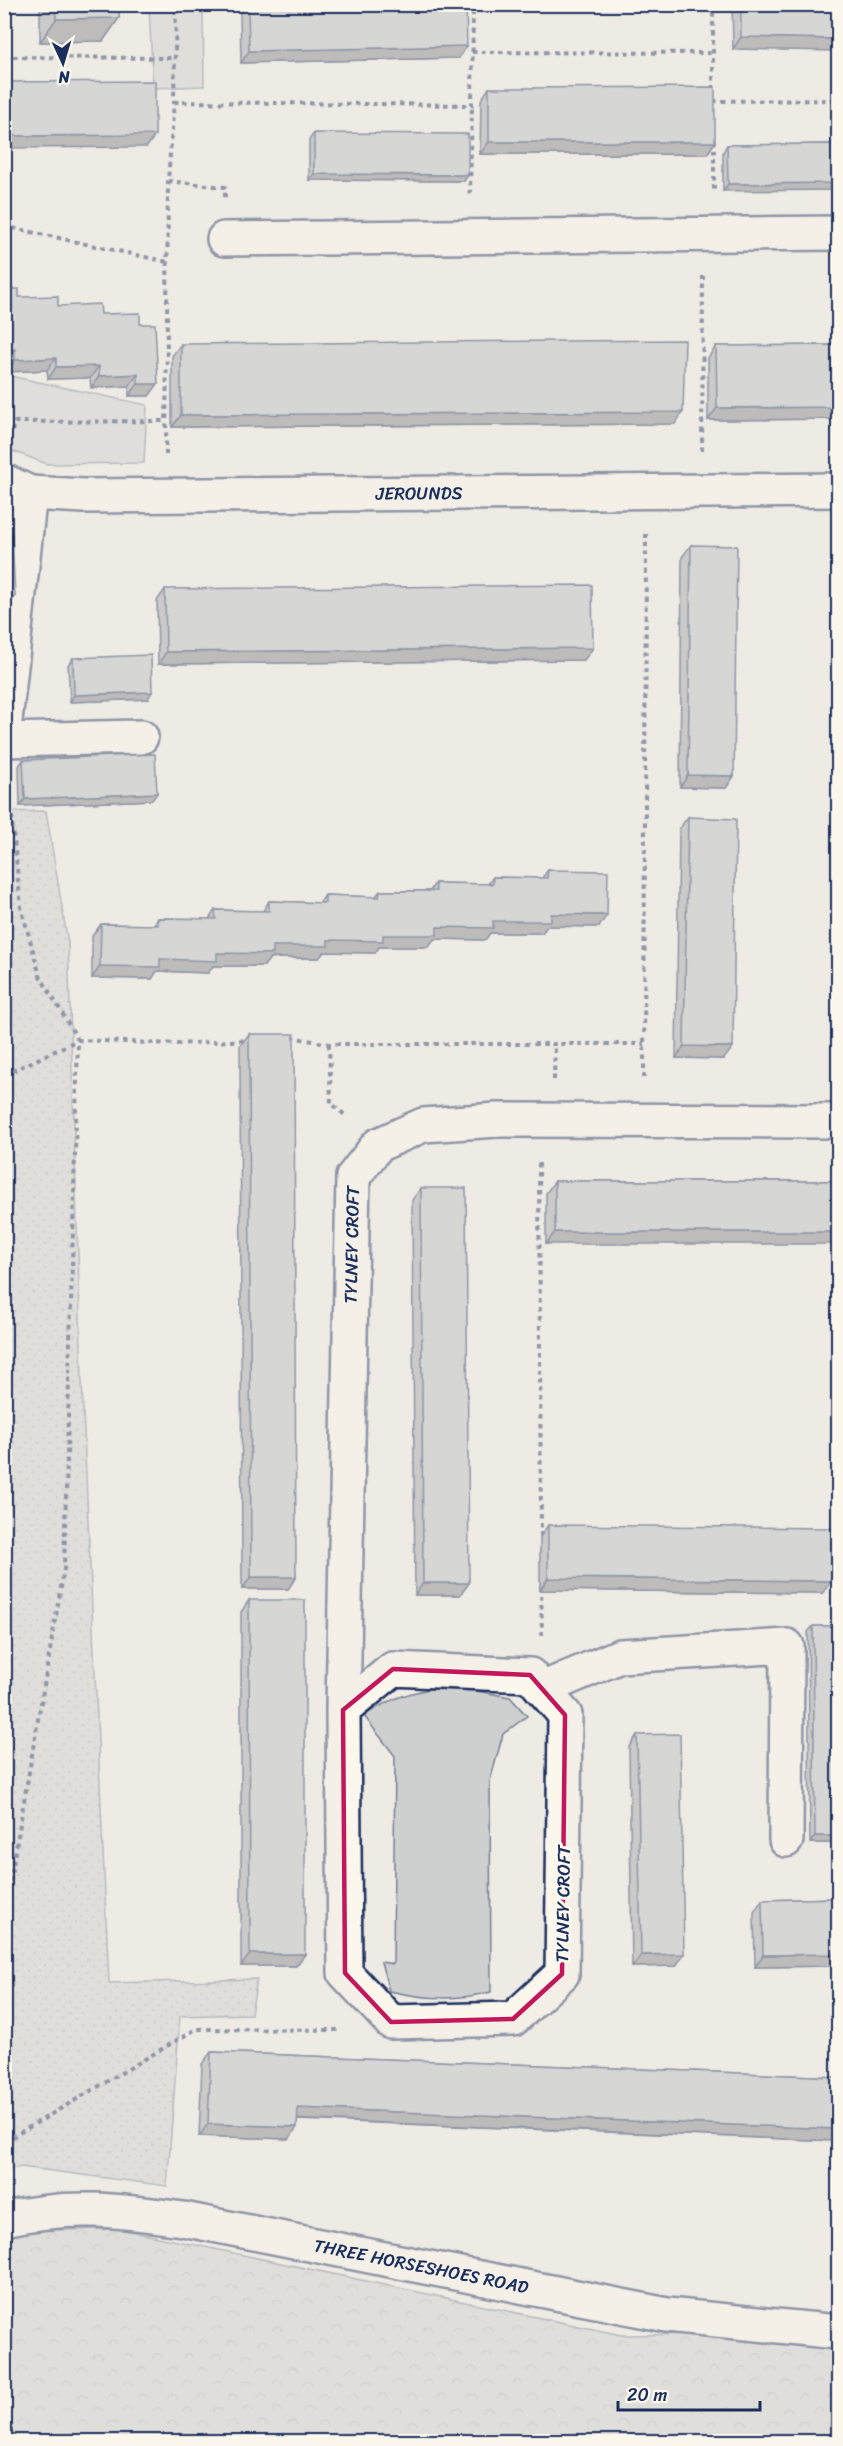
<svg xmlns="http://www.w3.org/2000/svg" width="843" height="2446" viewBox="0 0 843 2446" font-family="Sriracha,sans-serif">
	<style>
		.grass { fill: #cecfcf; stroke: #747f96; stroke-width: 1.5 }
		.forest { fill: url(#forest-crowns); stroke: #747f96; stroke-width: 1.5 }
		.park { fill: url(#park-dots); stroke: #747f96; stroke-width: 1.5 }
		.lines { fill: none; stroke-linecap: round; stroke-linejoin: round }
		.minor-casing { stroke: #1b2f5e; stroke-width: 38 }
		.path { stroke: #1b2f5e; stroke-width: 4; stroke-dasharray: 4.5 4.5; stroke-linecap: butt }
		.minor { stroke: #fbf7ec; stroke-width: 33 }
		.wall { fill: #9fa2a8; stroke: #1b2f5e; stroke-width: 1.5 }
		.shaded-wall { fill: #828488; stroke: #1b2f5e; stroke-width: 1.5 }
		.building { fill: #b9bcc3; stroke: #1b2f5e; stroke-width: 1.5 }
		.marked { fill: none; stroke: #c2185b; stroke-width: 4.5; stroke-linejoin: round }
		.labels { text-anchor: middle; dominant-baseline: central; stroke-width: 6; stroke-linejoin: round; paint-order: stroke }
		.street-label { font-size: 18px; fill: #1b2f5e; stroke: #fbf7ec }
	</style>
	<defs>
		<pattern id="forest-crowns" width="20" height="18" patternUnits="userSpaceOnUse" patternTransform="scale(1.5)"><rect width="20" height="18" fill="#cecfcf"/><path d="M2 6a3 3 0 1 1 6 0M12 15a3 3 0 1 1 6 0" fill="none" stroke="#b0b2b4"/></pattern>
		<pattern id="park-dots" width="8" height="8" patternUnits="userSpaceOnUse" patternTransform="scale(1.5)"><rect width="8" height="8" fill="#cecfcf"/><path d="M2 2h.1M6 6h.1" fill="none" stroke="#b0b2b4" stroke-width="1.8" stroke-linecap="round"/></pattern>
	</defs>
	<rect width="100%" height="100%" fill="#eeebe4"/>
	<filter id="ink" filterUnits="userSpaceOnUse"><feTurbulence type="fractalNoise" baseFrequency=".0167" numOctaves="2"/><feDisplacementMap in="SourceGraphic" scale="12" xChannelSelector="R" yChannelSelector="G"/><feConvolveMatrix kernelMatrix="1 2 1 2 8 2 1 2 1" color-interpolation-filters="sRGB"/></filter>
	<g filter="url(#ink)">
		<!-- grass -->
		<g class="grass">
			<path d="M149,5h54l1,81 -51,2z"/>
			<path d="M5,375l142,30 -3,58 -97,1 -42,-16z"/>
			<path d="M448,1686l62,11 17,19 -24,18 -13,47 1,211c-37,9 -65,7 -102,-1l-8,-29 12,2 2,-208 -31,-40c29,-20 50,-25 84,-30z"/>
		</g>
		<!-- forest -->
		<path class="forest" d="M120,2229l501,106 217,-2v108h-833l-1,-210z"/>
		<!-- park -->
		<path class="park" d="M46,811l22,132 15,467 26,573 148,-4 -6,35 -71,2 -13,170 -146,-19 -16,3 -1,-1358z"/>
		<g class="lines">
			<defs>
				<g id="minor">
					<path d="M224,239l614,-6"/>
					<path id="s1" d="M4,481l26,12 54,3 754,-6"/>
					<path d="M4,730l26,-237"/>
					<path d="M4,740l137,-3"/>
					<path d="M542,1689l78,-33 167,-10 -1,194"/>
					<path id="s2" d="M343,1710l50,-41 137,6 35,40 -3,259 -49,45 -122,3 -46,-49 -2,-263 10,-533 25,-32 45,-20 74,-5 341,1"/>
					<path id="s3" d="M4,2219c66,-15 114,-9 179,0l484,96 171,17"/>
				</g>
			</defs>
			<!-- minor casing -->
			<use href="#minor" class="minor-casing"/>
			<!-- path -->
			<g class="path">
				<path d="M713,4v87"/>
				<path d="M472,52l241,1"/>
				<path d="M4,57l171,1"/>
				<path d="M713,101l125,-1"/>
				<path d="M174,102l298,3 1,-101"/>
				<path d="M714,140v53"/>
				<path d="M168,181l57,6v12"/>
				<path d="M468,193l2,-1 2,-87"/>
				<path d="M4,226l164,36"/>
				<path d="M9,440l6,-18 151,-1"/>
				<path d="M702,451l1,-175"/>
				<path d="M166,455l2,-274 6,-79 2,-98"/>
				<path d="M291,1037l38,7h315"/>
				<path d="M329,1044l2,59 16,14"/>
				<path d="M4,1075l74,-35 100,4 70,-4"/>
				<path d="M644,1078l2,-544"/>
				<path d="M554,1080l1,-36"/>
				<path d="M539,1163l2,376"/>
				<path d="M541,1586l1,49"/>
				<path d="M4,1917l60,-348 14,-529 -38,-64 -19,-69 -13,-124"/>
				<path d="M4,2142l192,-113 144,1"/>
			</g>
			<!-- minor -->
			<use href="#minor" class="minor"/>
		</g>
		<!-- wall -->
		<g class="wall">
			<path d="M40,4h79v14l-16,23 -63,1z"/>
			<path d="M246,4h220l-7,54 -218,5 -1,-50z"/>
			<path d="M732,4h106l-105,45z"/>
			<path d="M489,88l226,54 -8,12h-227l1,-54z"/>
			<path d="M314,133l154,42 -4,6 -155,-1v-40z"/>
			<path d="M838,144l-115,47v-39l4,-7z"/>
			<path d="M4,289l15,8 39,9 43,8 39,10 9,72h-20v-10l-38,2 -1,-10 -42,1 -1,-9 -40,2v-11h-3z"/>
			<path d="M181,344l494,80 -503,3v-71z"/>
			<path d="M838,345v74l-130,1v-62l8,-12z"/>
			<path d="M691,545l43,231 -8,12 -46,-1 2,-230z"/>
			<path d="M165,589l419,71 -426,4 -1,-63z"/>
			<path d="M73,658l75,41 -78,3 -2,-37z"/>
			<path d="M23,760l129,40 -132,6 -1,-40z"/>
			<path d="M688,817l36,242 -48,-1 3,-229z"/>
			<path d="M548,870l51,57 -52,-1 -5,7h-52l-5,7 -51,-1 -6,8h-49l-4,6 -51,-1 -5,6h-49l-6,8h-51l-5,7 -51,-2 -5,8 -60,-1v-42l9,-12 53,1 4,-7 51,1 6,-9 48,1 6,-10 51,2 5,-8 50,2 5,-6h50l5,-8 53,1 5,-7 49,1z"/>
			<path d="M249,1034l47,543 -8,12h-46l-2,-543z"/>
			<path d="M555,1181h283l-292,63v-51z"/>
			<path d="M421,1188l48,395 -9,12h-45l-3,-395z"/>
			<path d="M548,1525l275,68 -283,-3v-53z"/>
			<path d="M249,1600l56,354 -9,12h-55v-354z"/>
			<path d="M813,1626h25v217h-28l-2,-211z"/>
			<path d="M637,1735l39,231 -44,1 -3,-220z"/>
			<path d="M838,1898v68l-83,1 -1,-55 8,-12z"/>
			<path d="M211,2052l627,25v64l-541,-21v7l-8,12 -90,-3 3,-72z"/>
		</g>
		<!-- shaded-wall -->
		<g class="shaded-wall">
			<path d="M486,4h220l-2,2h-219z"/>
			<path d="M119,18l-16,23 -63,1 16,-23z"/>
			<path d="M741,37l97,2v12l-105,-2z"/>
			<path d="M467,46l-8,12 -218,5 8,-12z"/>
			<path d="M155,135l-8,12 -143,1v-12z"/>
			<path d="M489,142h226l-8,12h-227z"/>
			<path d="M314,174l154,1 -4,6 -155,-1z"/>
			<path d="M838,183v7l-115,1 5,-7z"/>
			<path d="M15,349l-8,12h-3v-11z"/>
			<path d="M56,358l-9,12 -40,2 8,-12z"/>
			<path d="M99,366l-9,12 -42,1 8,-12z"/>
			<path d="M138,374l-9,12 -38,2 8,-12z"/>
			<path d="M138,384h20l-9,12h-20z"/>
			<path d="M838,407v12l-130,1 9,-12z"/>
			<path d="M683,412l-8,12 -503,3 9,-12z"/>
			<path d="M15,596l-8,12h-3v-11z"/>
			<path d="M593,648l-9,12 -426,4 8,-12z"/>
			<path d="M152,692l-4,7 -78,3 4,-7z"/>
			<path d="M688,775l46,1 -8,12 -46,-1z"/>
			<path d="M157,793l-5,7 -132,6 5,-7z"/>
			<path d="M551,914l56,1 -8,12 -52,-1 -5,7h-52l-5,7 -51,-1 -6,8h-49l-4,6 -51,-1 -5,6h-49l-6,8h-51l-5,7 -51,-2 -5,8 -60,-1 8,-12 117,-13 56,-7 110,-11 54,-8z"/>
			<path d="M684,1046l49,1 -9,12 -48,-1z"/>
			<path d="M555,1232h283v12h-292z"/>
			<path d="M251,1577h45l-8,12h-46z"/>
			<path d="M548,1578l283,3 -8,12 -283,-3z"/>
			<path d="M423,1583h46l-9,12h-45z"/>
			<path d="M815,1836h23v7h-28z"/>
			<path d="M250,1954h55l-9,12h-55z"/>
			<path d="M684,1954l-8,12 -44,1 9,-12z"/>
			<path d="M838,1954v12l-83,1 8,-12z"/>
			<path d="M298,2108l540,21v12l-549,-22z"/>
			<path d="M208,2124l89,3 -8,12 -90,-3z"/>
		</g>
		<!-- building -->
		<g class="building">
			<path d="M55,4h64v14l-63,1z"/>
			<path d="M248,4h218l1,42 -218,5z"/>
			<path d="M741,4h97v35l-97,-2z"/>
			<path d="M155,81v54l-151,1v-54z"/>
			<path d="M715,87v55h-226v-54z"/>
			<path d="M314,133l154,1v41l-154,-1z"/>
			<path d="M838,144v39l-110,1 -1,-39z"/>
			<path d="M4,289h15v8l39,-1v10l42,-2 1,10 39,-1v11h15l3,60h-20v-10l-39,2v-10l-43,1v-9l-41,2v-11l-11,1z"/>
			<path d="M685,340l-2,72 -502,3v-71z"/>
			<path d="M838,345v62l-121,1 -1,-62z"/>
			<path d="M12,534l3,62 -11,1v-62z"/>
			<path d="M691,545l46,1 -3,230 -46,-1z"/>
			<path d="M592,585l1,63 -427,4 -1,-63z"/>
			<path d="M151,655l1,37 -78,3 -1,-37z"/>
			<path d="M155,754l2,39 -132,6 -2,-39z"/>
			<path d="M688,817l48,2 -3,228 -49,-1z"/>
			<path d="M548,870l60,1 -1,44 -56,-1v7h-58v7l-56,-1v8h-54v6l-55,-1v6h-55v8l-56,-1v8l-57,-2v8l-60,-1 1,-42 57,1v-7l58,1 -1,-9 54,1v-10l56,2v-8l54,2 1,-6h56l-1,-8 58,1v-7l54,1z"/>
			<path d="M249,1034h45l2,543h-45z"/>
			<rect x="555" y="1181" width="283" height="51"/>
			<path d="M421,1188h45l3,395h-46z"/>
			<path d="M548,1525l284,3 -1,53 -283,-3z"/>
			<path d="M249,1600h56v354h-55z"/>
			<path d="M813,1626h25v210h-23z"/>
			<path d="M680,1734l4,220 -43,1 -4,-220z"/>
			<path d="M838,1898v56l-75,1 -1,-55z"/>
			<path d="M211,2052l627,25v52l-540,-21 -1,19 -89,-3z"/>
		</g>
	</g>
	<!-- marked area -->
	<path d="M0 0H843V2446H0ZM393,1669l137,6 35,40 -3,259 -49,45 -122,3 -46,-49 -2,-263z" fill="#eeebe4" fill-opacity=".55" fill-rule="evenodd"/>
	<path class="marked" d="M393,1669l137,6 35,40 -3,259 -49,45 -122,3 -46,-49 -2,-263z"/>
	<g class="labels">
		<!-- street labels -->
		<g class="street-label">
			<text stroke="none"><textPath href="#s1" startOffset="418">JEROUNDS</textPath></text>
			<text stroke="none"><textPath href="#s2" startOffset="1498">TYLNEY CROFT</textPath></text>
			<text transform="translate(563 1904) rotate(-89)">TYLNEY CROFT</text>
			<text stroke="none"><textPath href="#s3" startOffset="423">THREE HORSESHOES ROAD</textPath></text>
		</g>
	</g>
	<!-- margin -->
	<rect width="843" height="2446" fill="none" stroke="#fbf7ec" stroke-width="24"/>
	<rect x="12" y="12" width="819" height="2422" fill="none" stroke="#1b2f5e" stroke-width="2" filter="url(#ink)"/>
	<!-- north arrow -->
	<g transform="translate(63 63) rotate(176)" stroke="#fbf7ec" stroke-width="4.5" paint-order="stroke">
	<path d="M0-4.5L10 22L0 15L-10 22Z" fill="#1b2f5e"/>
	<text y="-9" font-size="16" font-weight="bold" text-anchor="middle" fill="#1b2f5e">N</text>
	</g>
	<!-- scale -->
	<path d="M618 2401v9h142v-9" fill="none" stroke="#1b2f5e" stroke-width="3"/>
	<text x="627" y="2401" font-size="18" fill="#1b2f5e" stroke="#fbf7ec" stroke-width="4.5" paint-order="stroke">20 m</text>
</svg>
